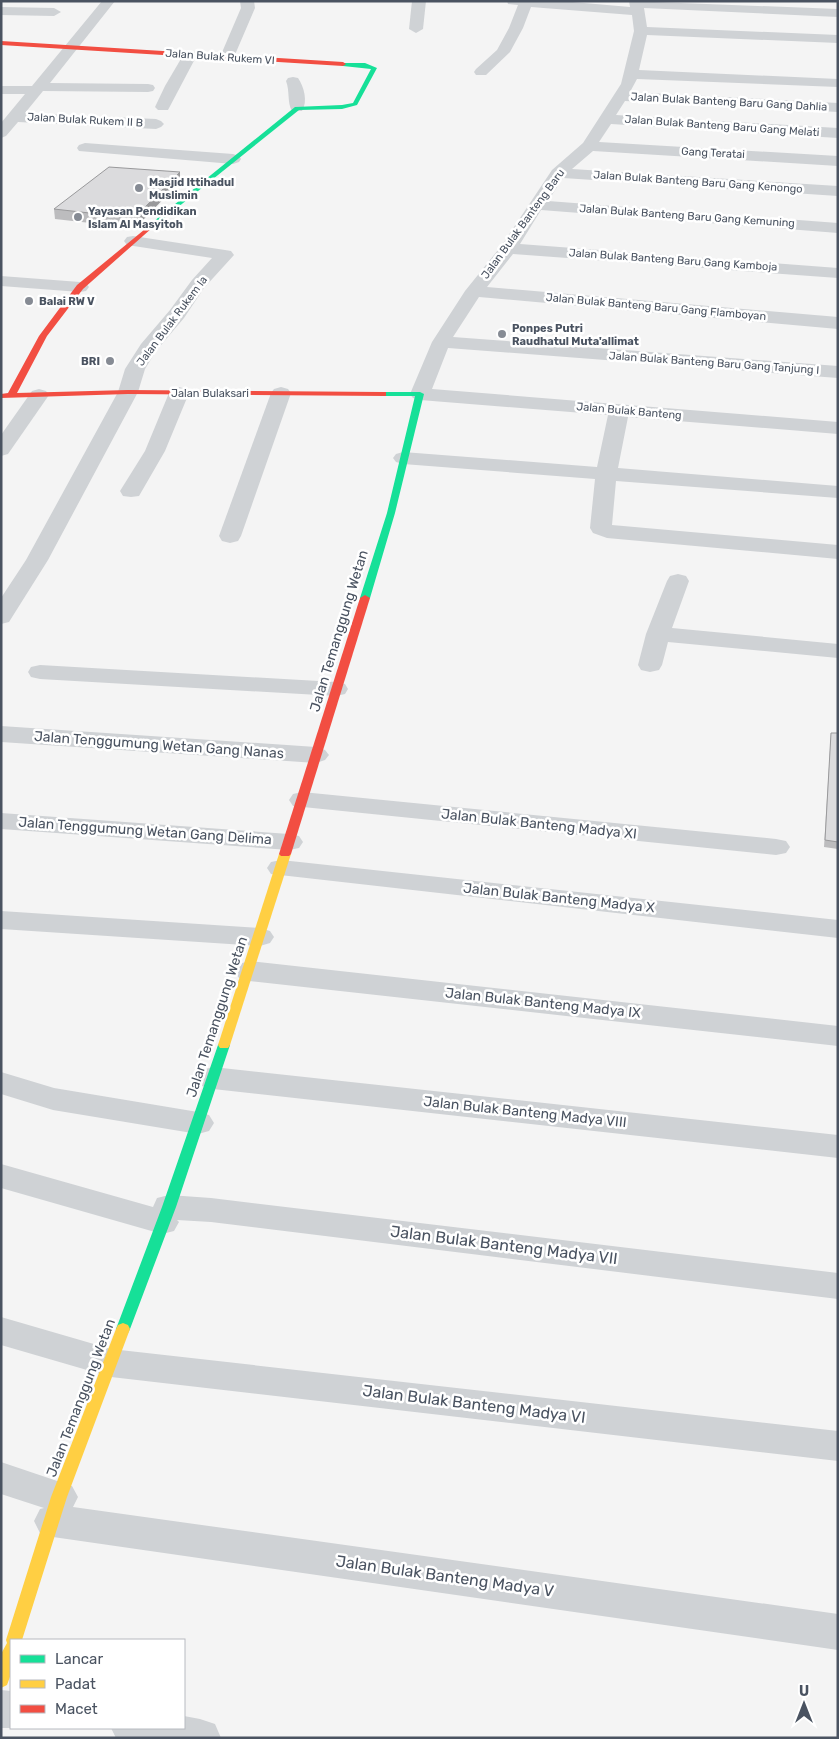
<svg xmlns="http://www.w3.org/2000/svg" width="839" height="1739" viewBox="0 0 839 1739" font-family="Rubik,sans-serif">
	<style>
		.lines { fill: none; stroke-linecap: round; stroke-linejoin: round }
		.street { fill: #cfd2d5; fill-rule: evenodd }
		.fast { fill: #16e098; fill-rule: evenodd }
		.slow { fill: #ffcf43; fill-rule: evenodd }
		.jam { fill: #f24e42; fill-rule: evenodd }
		.wall { fill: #bcbcbe }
		.shaded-wall { fill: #99999b }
		.building { fill: #dbdbdd; stroke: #99999b }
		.poi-dot { fill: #868b94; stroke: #fff; stroke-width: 2 }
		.labels { text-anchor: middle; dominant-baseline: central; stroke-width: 5; stroke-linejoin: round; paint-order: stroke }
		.far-street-label { font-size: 11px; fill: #4a5361; stroke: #fff }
		.far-poi-label { font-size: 11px; font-weight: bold; fill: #4a5361; stroke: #fff; text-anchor: start }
		.street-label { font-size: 14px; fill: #4a5361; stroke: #fff }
		.near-street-label { font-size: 16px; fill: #4a5361; stroke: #fff }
	</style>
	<rect width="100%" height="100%" fill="#f4f4f4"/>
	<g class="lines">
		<!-- street -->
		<g class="street">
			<path d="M102,1h13l-65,82 98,1 5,1 2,3 -2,3 -5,1 -105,-1 -18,22 131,6 5,2 3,3 -3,3 -5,2 -138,-7 -12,14 -5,2v-15l24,-29h-24v-8h31z"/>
			<path d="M240,1h14l1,7 -21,49 -2,3h-10l-2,-3 21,-49z"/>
			<path d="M412,1h14l-3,28 -7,4 -7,-4z"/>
			<path d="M507,1h54l69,6 -1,-6 209,8v8l-194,-9 3,19 191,8v8l-191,-8 -8,35 199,9v8l-201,-8 -7,13 208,11v9l-213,-11 -9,14 222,13v10l-227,-14 -12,18 239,14v10l-245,-15 -21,18 266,17v10l-275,-18 -15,23 290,22v10l-297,-23 -21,34 318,24v10l-325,-24 -26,33 351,30v12l-359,-32 -26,40 385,29v12l-390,-30 -16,41 406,33v12l-210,-17 -10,51 220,18v12l-222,-17 -4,44 226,20v14l-231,-21 -14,-5 -3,-5 5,-49 -192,-15 -7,-2 -3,-4 3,-4 7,-2 194,15 11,-52 -188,-15 -7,-2 -3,-4 22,-52 33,-51 37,-46 50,-75 31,-27 38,-59 13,-53 -2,-16 -101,-8 -8,21 -13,24 -24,23h-10l-2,-3 2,-3 21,-19 12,-22 9,-23 -10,-1z"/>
			<path d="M1,7l53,1 7,4 -7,4 -53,-1z"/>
			<path d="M190,51l5,1 2,3 -29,55h-10l-3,-3 10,-21 20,-34z"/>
			<path d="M293,77l5,1c6,9 10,23 4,33h-10c-5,-8 -2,-20 -6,-30l2,-3z"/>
			<path d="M85,143l148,11 6,2 2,3 -2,3 -6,2 -154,-13 -2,-3 2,-3z"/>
			<path d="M133,236l92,14 6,1 3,4 -30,33 -20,30 -28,33 -11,18 -7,23 -90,168 -39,62 -8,2v-26l25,-38 92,-168 7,-23 16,-25 29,-34 22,-30 20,-22 -85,-13 -3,-4 3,-4z"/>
			<path d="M1,276l79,6 6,1 3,4 -3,4 -6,1 -79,-6z"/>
			<path d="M179,387l7,2 3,4 -24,58 -26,45 -8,1 -8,-1 -3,-5 25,-40 24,-58 3,-4z"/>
			<path d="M281,387l7,2 3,4 -50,143 -3,5 -8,2 -8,-2 -3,-5 52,-143 3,-4z"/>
			<path d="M39,389l7,2 3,4 -41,59 -7,2v-21l31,-44z"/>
			<path d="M678,574l8,2 3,5 -17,47 166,16v14l-170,-16 -6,23 -3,5 -9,2 -9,-2 -3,-5 8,-31 21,-53 3,-5z"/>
			<path d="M40,665l296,17 9,2 3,5 -3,5 -9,2 -296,-17 -9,-2 -3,-5 3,-5z"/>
			<path d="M1,726l315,21 9,3 4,5 -4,5 -9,3 -315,-21z"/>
			<path d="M302,792l474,47 10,2 4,6 -4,6 -10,2 -483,-49 -4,-6 4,-6z"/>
			<path d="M1,813l288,21 10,2 4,6 -4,6 -10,2 -288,-21z"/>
			<path d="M281,860l557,60v18l-567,-64 -4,-6 4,-6z"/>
			<path d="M1,911l259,17 10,3 4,6 -4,6 -10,3 -259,-17z"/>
			<path d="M249,961l589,65v20l-589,-65 -10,-3 -5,-7 5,-7z"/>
			<path d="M213,1067l625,68v23l-625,-69 -11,-3 -4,-8 4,-8z"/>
			<path d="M1,1072l53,16 144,24 11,3 5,8 -5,8 -11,3 -145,-24 -52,-16z"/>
			<path d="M1,1164l152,43 4,-9 12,-3 42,3 627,75v26l-627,-77 -34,-2 2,2 -5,9 -12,3 -161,-46z"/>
			<path d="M1,1317l110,32 727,82v30l-727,-84 -110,-32z"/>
			<path d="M1,1462l71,24 6,11 -5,10 765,107v36l-785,-113 -13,-4 -6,-12 6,-12 4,-1 -43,-14z"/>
			<path d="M1,1690l10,1v37h3h-13z"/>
			<path d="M184,1716l16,3 15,5 6,14h-105l-5,-10h73z"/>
		</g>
		<!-- fast -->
		<g class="fast">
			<path d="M341,63h24l12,5 -20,37 -15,4 -43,1 -147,118h-4v-2l147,-119 47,-2 11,-2 18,-34 -28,-3 -3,-2z"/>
			<path d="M380,392h40l4,2 -29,119 -25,85 -5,3 -5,-3 27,-85 28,-117h-35z"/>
			<path d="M224,1041l4,1 2,3 -54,162 -46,122 -2,4 -5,2 -5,-2 -2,-4 46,-122 56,-162 2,-3z"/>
		</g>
		<!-- slow -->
		<g class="slow">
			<path d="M285,851l6,3 -61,191 -2,3h-8l-2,-3 61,-191z"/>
			<path d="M123,1323l5,2 2,4 -63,168 -45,143h-11v34l-4,11 -6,3v-34l6,-11 -1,-3 45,-143 65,-168 2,-4z"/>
		</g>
		<!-- jam -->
		<g class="jam">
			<path d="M1,41l342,21 3,2 -3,2 -342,-21z"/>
			<path d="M150,225l3,2 -1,1 -69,61 -36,47 -30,57 111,-3 255,2h3v4l-258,-2 -127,4v-4l7,-1 31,-57 38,-51z"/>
			<path d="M365,595l5,3 -79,256 -2,2h-8l-2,-2 81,-256z"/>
		</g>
	</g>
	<!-- wall -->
	<g class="wall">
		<path d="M180,172v10l-45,46 -80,-9 -1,-10z"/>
		<path d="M831,733h7v116l-14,-2z"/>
	</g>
	<!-- shaded-wall -->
	<path class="shaded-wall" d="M180,172v10l-45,46 -1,-10z"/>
	<!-- building -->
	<g class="building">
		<path d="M109,167l71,5 -46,46 -80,-9z"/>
		<path d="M831,733h7v109l-13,-2z"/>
	</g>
	<!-- markers -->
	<g class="poi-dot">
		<circle cx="139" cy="188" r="5"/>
		<circle cx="78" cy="217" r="5"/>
		<circle cx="29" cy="301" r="5"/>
		<circle cx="502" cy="334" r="5"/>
		<circle cx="110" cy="361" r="5"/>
	</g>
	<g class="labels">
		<!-- far-street labels -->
		<g class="far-street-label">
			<text transform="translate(220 57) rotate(4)">Jalan Bulak Rukem VI</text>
			<text transform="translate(729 102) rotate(3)">Jalan Bulak Banteng Baru Gang Dahlia</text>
			<text transform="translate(85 120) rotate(3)">Jalan Bulak Rukem II B</text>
			<text transform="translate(722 126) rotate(4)">Jalan Bulak Banteng Baru Gang Melati</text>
			<text transform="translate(713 153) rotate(3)">Gang Teratai</text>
			<text transform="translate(698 182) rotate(4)">Jalan Bulak Banteng Baru Gang Kenongo</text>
			<text transform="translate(687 216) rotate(4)">Jalan Bulak Banteng Baru Gang Kemuning</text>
			<text transform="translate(523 224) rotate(-54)">Jalan Bulak Banteng Baru</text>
			<text transform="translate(673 260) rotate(4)">Jalan Bulak Banteng Baru Gang Kamboja</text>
			<text transform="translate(656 307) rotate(5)">Jalan Bulak Banteng Baru Gang Flamboyan</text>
			<text transform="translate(172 321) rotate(-53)">Jalan Bulak Rukem Ia</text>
			<text transform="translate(714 363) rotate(4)">Jalan Bulak Banteng Baru Gang Tanjung I</text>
			<text x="210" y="393">Jalan Bulaksari</text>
			<text transform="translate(629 411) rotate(5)">Jalan Bulak Banteng</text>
		</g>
		<!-- far-poi labels -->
		<g class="far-poi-label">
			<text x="149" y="182">Masjid Ittihadul<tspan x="149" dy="13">Muslimin</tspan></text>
			<text x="88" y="211">Yayasan Pendidikan<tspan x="88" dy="13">Islam Al Masyitoh</tspan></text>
			<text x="39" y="301">Balai RW V</text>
			<text x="512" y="328">Ponpes Putri<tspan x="512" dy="13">Raudhatul Muta'allimat</tspan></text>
			<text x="100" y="361" text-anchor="end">BRI</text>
		</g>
		<!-- street labels -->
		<g class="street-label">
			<text transform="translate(339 631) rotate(-73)">Jalan Temanggung Wetan</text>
			<text transform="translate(159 745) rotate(4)">Jalan Tenggumung Wetan Gang Nanas</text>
			<text transform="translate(539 824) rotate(6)">Jalan Bulak Banteng Madya XI</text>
			<text transform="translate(145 831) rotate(4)">Jalan Tenggumung Wetan Gang Delima</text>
			<text transform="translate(559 898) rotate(6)">Jalan Bulak Banteng Madya X</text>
			<text transform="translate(543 1003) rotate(6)">Jalan Bulak Banteng Madya IX</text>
			<text transform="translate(217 1017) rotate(-72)">Jalan Temanggung Wetan</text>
			<text transform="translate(525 1112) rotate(6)">Jalan Bulak Banteng Madya VIII</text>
			<text transform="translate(81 1398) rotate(-69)">Jalan Temanggung Wetan</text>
		</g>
		<!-- near-street labels -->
		<g class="near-street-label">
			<text transform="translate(504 1245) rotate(7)">Jalan Bulak Banteng Madya VII</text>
			<text transform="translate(474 1404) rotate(7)">Jalan Bulak Banteng Madya VI</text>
			<text transform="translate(445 1576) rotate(8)">Jalan Bulak Banteng Madya V</text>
		</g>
	</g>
	<!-- border -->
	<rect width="839" height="1739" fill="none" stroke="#4a5361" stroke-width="5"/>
	<!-- legend -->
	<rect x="10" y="1639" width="175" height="90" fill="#ffffff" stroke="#b7bac0"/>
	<rect x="20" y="1655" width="25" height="8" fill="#16e098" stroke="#b7bac0"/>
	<text x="55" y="1664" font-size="15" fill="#4a5361">Lancar</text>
	<rect x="20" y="1680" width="25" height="8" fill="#ffcf43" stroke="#b7bac0"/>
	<text x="55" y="1689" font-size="15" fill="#4a5361">Padat</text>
	<rect x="20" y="1705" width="25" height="8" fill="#f24e42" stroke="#b7bac0"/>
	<text x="55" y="1714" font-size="15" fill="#4a5361">Macet</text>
	<!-- north arrow -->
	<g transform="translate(804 1704)" stroke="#ffffff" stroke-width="4" paint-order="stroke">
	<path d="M0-4L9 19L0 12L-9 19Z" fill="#4a5361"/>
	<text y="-8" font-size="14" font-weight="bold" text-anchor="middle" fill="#4a5361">U</text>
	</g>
</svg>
